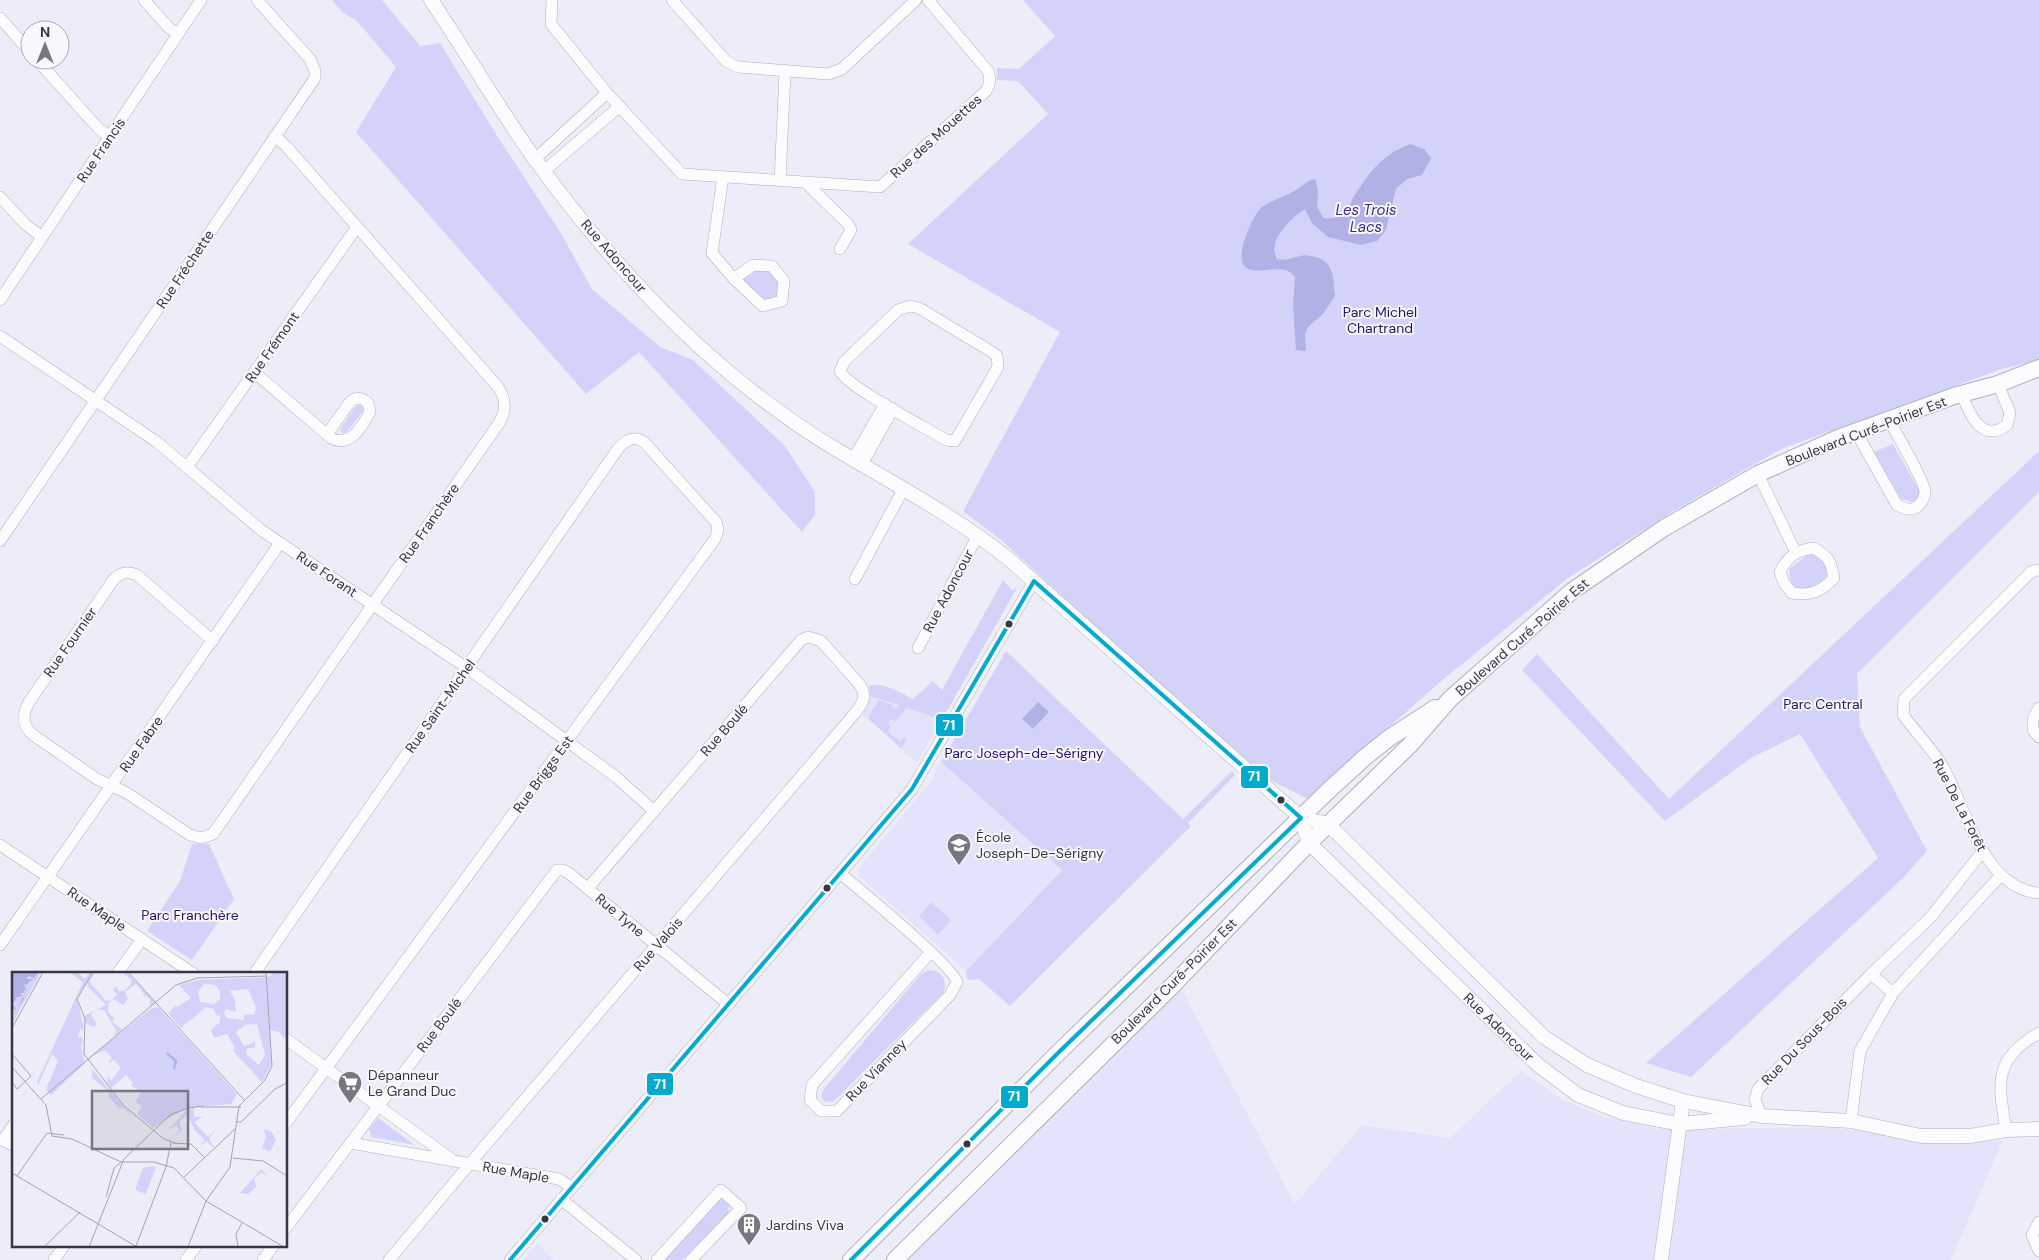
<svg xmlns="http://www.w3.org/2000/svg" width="2039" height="1260" viewBox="0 0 2039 1260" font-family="'DM Sans',sans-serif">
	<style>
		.built { fill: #e3e4fc }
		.green { fill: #d3d3fa }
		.water { fill: #b2b1e6 }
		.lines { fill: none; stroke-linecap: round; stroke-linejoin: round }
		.minor-casing { stroke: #afafb9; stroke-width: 12 }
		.tertiary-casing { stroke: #afafb9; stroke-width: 15 }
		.secondary-casing { stroke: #afafb9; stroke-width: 18 }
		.minor { stroke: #fcfcfe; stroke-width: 11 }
		.tertiary { stroke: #fcfcfe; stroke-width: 14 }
		.secondary { stroke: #fcfcfe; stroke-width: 16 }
		.bus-1-casing { stroke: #f7f7fd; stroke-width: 8 }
		.bus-1 { stroke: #00a9ce; stroke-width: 4 }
		.bus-dot { fill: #373741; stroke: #f7f7fd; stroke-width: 2 }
		.labels { text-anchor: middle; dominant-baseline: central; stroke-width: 4; stroke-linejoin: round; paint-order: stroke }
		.street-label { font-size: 14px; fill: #373741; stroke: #f7f7fd }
		.park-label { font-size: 14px; fill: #271366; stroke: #f7f7fd }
		.poi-label { font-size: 14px; fill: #373741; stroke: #f7f7fd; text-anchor: start }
		.water-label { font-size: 15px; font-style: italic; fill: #392c7f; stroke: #f7f7fd }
		.inset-river { fill: none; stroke: #b2b1e6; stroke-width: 2.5 }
		.inset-road { fill: none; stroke: #a4a4af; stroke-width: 1 }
		.view { fill: #777781; fill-opacity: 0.15; stroke: #777781; stroke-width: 2.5 }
		.inset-edge { fill: none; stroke: #373741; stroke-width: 2.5 }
		.line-badge { stroke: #f7f7fd; stroke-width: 2 }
		.badge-label { font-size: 14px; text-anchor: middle; font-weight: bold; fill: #fff }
	</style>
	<rect width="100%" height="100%" fill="#ededf9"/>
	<!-- built -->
	<g class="built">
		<path d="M870,696l72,24 -25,43 -55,-49z"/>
		<path d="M941,762l121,108 -96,101 -108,-96 1,-7 70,-84z"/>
		<path d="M1181,988l114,216 67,-79 88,13 71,-67 42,29 41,17 61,12 165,-1 33,3 81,13 59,-4 -52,120h-1043z"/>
		<path d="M538,1243l6,7 9,10h-30z"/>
	</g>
	<!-- green -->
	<g class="green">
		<path d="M332,0h50l38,46 20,-3 56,91 66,101 30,54 68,58 33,13 92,86 30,46v23l-13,17 -163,-180 -53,42 -230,-262 40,-65 -39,-46 -15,-9z"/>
		<path d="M1023,0h1016v360l-37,9 -221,80 -109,63 -104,66 -128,104 -132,117 -51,-26 -257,-234 -37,-28 97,-179 -152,-88 140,-130 -30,-33 -21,-1v-12l22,1 36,-33z"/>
		<path d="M753,265l19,1 12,15 -2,20 -19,5 -29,-27z"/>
		<path d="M359,405l4,2v4l-16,21 -4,2 -3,-4 1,-3 15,-21z"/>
		<path d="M1893,444l26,46v6l-5,6 -13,-3 -27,-47z"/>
		<path d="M2039,451v41l-182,182 3,53 67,124 -24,27 -212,199 -45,-14 232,-205 -78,-124 -49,24 -86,63 -143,-151 15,-16 132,145z"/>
		<path d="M1809,554l11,3c3,4 7,9 8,14 1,13 -43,33 -38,-3z"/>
		<path d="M1003,580l9,10 5,-2 -75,132 -35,-12 -12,14 -4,-3 -3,5 3,3 -3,5 12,9 4,-4 3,3 -6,8 -33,-30 11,-18 13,5v2l5,2 1,-4 -28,-9 -1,-10c14,-5 31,7 44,13l20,-18 9,9z"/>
		<path d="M1006,651l177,168 49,-48 3,4 -47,48 3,3 -181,180 -31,-27 -11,1 -2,-9 96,-101 -121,-108z"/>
		<path d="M192,844h17l25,55 -42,61 -45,-29 33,-50z"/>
		<path d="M931,902l20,18 -13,15 -19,-19z"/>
		<path d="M928,970l9,1 7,7 1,11 -3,5 -108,107 -9,1 -4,-6 2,-6 97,-115z"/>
		<path d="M378,1118l37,27 -44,-8 -2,-8z"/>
		<path d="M717,1199h7l5,4 -1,10 -46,47h-18z"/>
	</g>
	<!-- water -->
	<g class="water">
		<path d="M1410,144l14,5 7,9 -9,17 -15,4 -11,10 -10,41 -9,11 -16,4 -33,-8 -16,-14 -7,-14c-15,10 -38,31 -28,50 10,2 14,-1 23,-3 6,-2 11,0 16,1 19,6 17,22 19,39l-12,18 -15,13 -3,7 1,17 -10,-1 -3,-44 2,-29c-12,-18 -42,3 -52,-13 -6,-12 8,-44 16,-54 7,-9 30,-14 40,-22 6,-4 8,-8 16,-9l3,11 -1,16 6,12c7,1 16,0 22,-5 4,-3 6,-12 9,-17 17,-25 26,-40 56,-52z"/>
		<path d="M1038,702l11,10 -16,17 -11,-10z"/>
	</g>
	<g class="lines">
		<defs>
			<g id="minor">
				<path d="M144,0l25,28 9,6"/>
				<path d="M552,0l-1,24 56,69 75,81 198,13 106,-96c4,-7 5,-12 2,-20l-60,-71"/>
				<path d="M672,0l54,61 12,6 90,7 14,-5 74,-69"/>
				<path d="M0,18l30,34"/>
				<path d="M37,60l62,69 11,8"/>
				<path d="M535,159l72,-66"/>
				<path d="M544,171l76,-65"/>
				<path d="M723,177l-11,76 22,26 29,27 19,-5 2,-20 -12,-15 -19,-1 -19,14"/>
				<path d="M780,180l5,-108"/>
				<path d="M805,182l43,42 3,6 -11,19"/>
				<path d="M0,197l25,27 17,13"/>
				<path d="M0,300l201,-300"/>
				<path d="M910,306l9,2 73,44 5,4 1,11 -43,74 -9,-1c-18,-11 -100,-54 -106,-69l4,-9 54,-52z"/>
				<path d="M0,336l157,106 104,88 206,138 149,109 38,34"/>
				<path d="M254,372l77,66c19,10 31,-11 39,-26l-2,-9c-6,-6 -12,-6 -18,-1l-23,32"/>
				<path d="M1962,394c7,20 20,50 45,31l3,-12 -12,-29"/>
				<path d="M1856,432l41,73c8,4 15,7 22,0 4,-4 6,-9 6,-14 -1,-11 -29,-58 -36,-71"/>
				<path d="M853,459l32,-55"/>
				<path d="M862,464l31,-55"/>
				<path d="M187,467l170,-240"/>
				<path d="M1758,474l38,79"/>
				<path d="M0,541l315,-463v-7l-5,-12 -53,-59"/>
				<path d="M1813,548c16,8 18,14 21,30 -13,14 -24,18 -42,15l-8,-10 -4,-11c8,-16 16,-21 33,-24z"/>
				<path d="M2039,570l-7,1 -128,128 -1,16c13,17 29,34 40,52 23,40 40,122 96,126"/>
				<path d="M855,579l49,-91"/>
				<path d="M213,641l-76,-66c-9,-4 -16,-3 -23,4l-85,123c-7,13 -7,23 4,33l64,44 30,14 63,42 11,3 12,-4 286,-411c8,-13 7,-24 -1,-36l-212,-241 -11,-10"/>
				<path d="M918,648l60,-113"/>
				<path d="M2039,708l-6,11v11l6,7"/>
				<path d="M0,845l194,129"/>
				<path d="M841,874c18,15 113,93 116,108l-7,13 -113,116h-16l-11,-11 2,-15 119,-133"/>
				<path d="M0,945l280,-402"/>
				<path d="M117,974l25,-35"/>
				<path d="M254,974l363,-524c8,-10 16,-15 27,-8l72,80 2,8 -3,9 -429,584"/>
				<path d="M1871,974l22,19"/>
				<path d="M286,1039l164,119"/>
				<path d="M1761,1116l-6,-17 3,-10 113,-115 59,-56 52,-66"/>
				<path d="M1851,1121l9,-70 33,-58 108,-118"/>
				<path d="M14,1124l-11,16 11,6"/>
				<path d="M2006,1130c-8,-48 -13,-70 33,-97"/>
				<path d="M350,1143l209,36 12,8"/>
				<path d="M561,1199l75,61"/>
				<path d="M2039,1222l-7,13 7,16"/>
				<path d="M286,1228l271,-358h6l7,4 158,130"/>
				<path d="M54,1260l10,-14"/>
				<path d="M186,1260l10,-14"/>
				<path d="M263,1260l10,-14"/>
				<path d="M389,1260l89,-106 378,-442c7,-9 11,-16 4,-27l-39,-44 -13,-4 -7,3 -213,248"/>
				<path d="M510,1260l402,-471 122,-208"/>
				<path d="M657,1260l64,-70 20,18 -50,52"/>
			</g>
			<g id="tertiary">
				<path d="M431,0c35,52 67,107 103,158 62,86 135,168 219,234 26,20 52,39 81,56 60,36 121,68 176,112l291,258 27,6 216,213 43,28 49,21 47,15 78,15 90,5 70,15h49l36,-6 33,-1"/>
				<path d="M1301,818l8,25 229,222 40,30 45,18 56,11 66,-6"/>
				<path d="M1661,1260l22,-159"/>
			</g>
			<g id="secondary">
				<path d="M851,1260l207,-207 270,-262 36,-33 25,-20 46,-30"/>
				<path d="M895,1260l278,-275 136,-142 101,-98 40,-46 122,-108 92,-63 94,-54 80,-36 116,-42 44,-12 41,-16"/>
			</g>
		</defs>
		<!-- minor casing -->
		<use href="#minor" class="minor-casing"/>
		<!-- tertiary casing -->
		<use href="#tertiary" class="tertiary-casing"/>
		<!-- secondary casing -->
		<use href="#secondary" class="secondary-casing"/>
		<!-- minor -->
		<use href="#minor" class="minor"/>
		<!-- tertiary -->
		<use href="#tertiary" class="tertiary"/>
		<!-- secondary -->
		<use href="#secondary" class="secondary"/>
		<defs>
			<path id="bus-1" d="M510,1260l402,-471 122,-208 267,237 -243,235 -207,207"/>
		</defs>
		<!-- bus-1 casing -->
		<use href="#bus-1" class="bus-1-casing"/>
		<!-- bus-1 -->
		<use href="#bus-1" class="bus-1"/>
	</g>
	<!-- icons -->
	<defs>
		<symbol id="school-pin" viewBox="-11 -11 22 30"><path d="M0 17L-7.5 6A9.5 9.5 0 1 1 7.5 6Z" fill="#777781" stroke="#f7f7fd"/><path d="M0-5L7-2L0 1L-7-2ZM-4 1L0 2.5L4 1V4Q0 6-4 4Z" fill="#fff"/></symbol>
		<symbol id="supermarket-pin" viewBox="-11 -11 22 30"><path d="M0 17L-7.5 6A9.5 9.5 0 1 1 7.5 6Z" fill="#777781" stroke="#f7f7fd"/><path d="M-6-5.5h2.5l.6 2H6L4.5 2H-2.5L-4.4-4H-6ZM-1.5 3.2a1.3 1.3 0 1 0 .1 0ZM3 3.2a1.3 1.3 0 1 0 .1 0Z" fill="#fff"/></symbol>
		<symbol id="building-pin" viewBox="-11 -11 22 30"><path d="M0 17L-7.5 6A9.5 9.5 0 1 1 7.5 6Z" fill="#777781" stroke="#f7f7fd"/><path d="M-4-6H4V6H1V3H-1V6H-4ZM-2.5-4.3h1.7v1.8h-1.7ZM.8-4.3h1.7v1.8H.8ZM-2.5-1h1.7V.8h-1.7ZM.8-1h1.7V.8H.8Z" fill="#fff"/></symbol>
	</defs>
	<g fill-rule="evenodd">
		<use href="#school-pin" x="945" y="831" width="28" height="38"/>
		<use href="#supermarket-pin" x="336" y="1069" width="28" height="38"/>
		<use href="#building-pin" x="735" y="1211" width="28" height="38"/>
	</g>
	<!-- markers -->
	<g class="bus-dot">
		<circle cx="1009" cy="624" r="4.5"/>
		<circle cx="1281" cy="800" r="4.5"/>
		<circle cx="827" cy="888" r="4.5"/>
		<circle cx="967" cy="1144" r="4.5"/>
		<circle cx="545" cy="1219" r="4.5"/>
	</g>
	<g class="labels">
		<!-- street labels -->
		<g class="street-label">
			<text transform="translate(936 136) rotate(-42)">Rue des Mouettes</text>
			<text transform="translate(101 150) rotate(-56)">Rue Francis</text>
			<text transform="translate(614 256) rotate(49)">Rue Adoncour</text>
			<text transform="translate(185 269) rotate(-56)">Rue Fréchette</text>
			<text transform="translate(272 347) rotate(-55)">Rue Frémont</text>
			<text transform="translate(1866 431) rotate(-21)">Boulevard Curé-Poirier Est</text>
			<text transform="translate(429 523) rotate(-55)">Rue Franchère</text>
			<text transform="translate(327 574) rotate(34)">Rue Forant</text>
			<text transform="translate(948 591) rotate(-62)">Rue Adoncour</text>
			<text transform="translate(1522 637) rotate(-41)">Boulevard Curé-Poirier Est</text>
			<text transform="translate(70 642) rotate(-55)">Rue Fournier</text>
			<text transform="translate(440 706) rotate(-55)">Rue Saint-Michel</text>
			<text transform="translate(724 730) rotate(-49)">Rue Boulé</text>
			<text transform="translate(141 744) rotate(-55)">Rue Fabre</text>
			<text transform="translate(543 774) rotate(-54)">Rue Briggs Est</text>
			<text transform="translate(1960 805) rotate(63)">Rue De La Forêt</text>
			<text transform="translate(97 909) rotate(34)">Rue Maple</text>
			<text transform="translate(620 915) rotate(40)">Rue Tyne</text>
			<text transform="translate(658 944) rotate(-49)">Rue Valois</text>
			<text transform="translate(1174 981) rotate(-45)">Boulevard Curé-Poirier Est</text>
			<text transform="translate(439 1025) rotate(-53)">Rue Boulé</text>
			<text transform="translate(1499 1027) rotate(44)">Rue Adoncour</text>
			<text transform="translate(1804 1041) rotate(-46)">Rue Du Sous-Bois</text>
			<text transform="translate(876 1070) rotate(-46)">Rue Vianney</text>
			<text transform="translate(516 1172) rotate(10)">Rue Maple</text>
		</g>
		<!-- park labels -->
		<g class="park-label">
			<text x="1380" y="312">Parc Michel<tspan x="1380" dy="16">Chartrand</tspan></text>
			<text x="1823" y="704">Parc Central</text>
			<text x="1024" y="753">Parc Joseph-de-Sérigny</text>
			<text x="190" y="915">Parc Franchère</text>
		</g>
		<!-- poi labels -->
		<g class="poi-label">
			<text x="976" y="837">École<tspan x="976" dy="16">Joseph-De-Sérigny</tspan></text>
			<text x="368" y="1075">Dépanneur<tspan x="368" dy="16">Le Grand Duc</tspan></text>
			<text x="766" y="1225">Jardins Viva</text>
		</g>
		<!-- water labels -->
		<g class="water-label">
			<text x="1366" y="210">Les Trois<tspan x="1366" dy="17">Lacs</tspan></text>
		</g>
	</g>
	<!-- overview -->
	<g transform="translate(12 972)">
		<rect width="275" height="275" fill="#ededf9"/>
		<path d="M16,0h13l-28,50 -1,-12 4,-5 -3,-2zM57,0h9l7,7 5,-7 4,3 -17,22 7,33 -4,-1 -2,8 5,1 -2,10 4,15 -34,32 -5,-6 12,-28 -6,-7 -14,31 -1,-3 46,-100zM110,0h5l28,30 -5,5v-7l-4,-5 -2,2 -1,-5 -7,-8 -11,8 3,6 -5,7 -10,-6 -5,5v8l6,6 -1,4 9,8 -7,5 1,-5 -12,-20 -7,-1 -6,5 6,11 -3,2 -9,-4 -1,-7 22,-11 -19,-19 2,-5 16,19 5,1 7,-6 -4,-6 4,-3 1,5h6l7,-7v-4zM262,0h13v69l-8,-9 -9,-2 1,35 -9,17 -29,-31 2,-3 -8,-14 -13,4 -3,-8 9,-8v-6l-4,-1 -2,-6 -8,-2 -25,21 -13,-15 8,-8 1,2 14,-9 -12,-13 18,-5 72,-3zM192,12l11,1 5,6v8l-6,5 -14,-2 -2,-10zM236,17l8,19 -2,7 -9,-1 -2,6 -16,-2 -3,-4 2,-5 10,3 -1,-12 -5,-9zM245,52l8,31 -6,10 -13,-11 1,-6h8v-6l-11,4 -8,-14 9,-7zM146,35l79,87 -6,10 -45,4 -33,20 -16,-14 5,-8 -7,-4 6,-10 -10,-7 2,-2 -7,-8 -15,13 -4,-6 1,-6 3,5 10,-13 -7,-8 -6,3 4,-5 -7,-8 -17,8 64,-50zM80,97l38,45v1l-8,-8 -2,2 -11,-12v-5l-17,-14zM182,136v9h9l-9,5 14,15 11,-10 -10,11 5,10 -8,-7 -9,8 8,-9 -9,-8 -8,-15 2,-5 -11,10 3,8 -13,10 11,-10 -4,-5 -6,4 -7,-7 7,6 18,-19zM252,157l8,3 4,8 -6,12 -8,-4 4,-11zM139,194l5,1 -10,27 -11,-4 8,-22zM249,197l6,6 -6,-2 -7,5 2,9 -8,7 -8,-1z" fill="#d3d3fa" fill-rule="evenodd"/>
		<path d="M0,0h27l-5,6 -6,-2 -1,3h5l-6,6 -3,-2 4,8 -4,-2 2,4h-5l4,5 -6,10 5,-12 -6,1 -4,6 3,6 -4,1z" fill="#b2b1e6"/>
		<path class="inset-river" d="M155,81l9,8 -2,8"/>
		<path class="inset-road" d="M81,0l-16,27 8,20 -1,35 40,52 40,33 11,4M116,0l117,129M0,56l31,-56M0,82l19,22 -14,13 -5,-7M0,95l34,38 6,31 20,3 49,23h33l20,6 32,33 78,46M29,127l135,-114 21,-7 70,-2M189,135h40M225,150h4l34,-33 12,-6M161,171l18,1 14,14M221,186l30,3 24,15M0,201l125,74M5,204l30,-43 17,2M171,206l52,-49M94,225l8,-29 7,-6M124,274l30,-79 5,-25M32,275l36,-35M77,275l35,-88 46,-44 18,-7 15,-2M176,275l18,-46 24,-34 9,-61 26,-26 7,-14 -6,-94M226,275l-2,-13 6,-11"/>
		<path class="view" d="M80,119h96v58h-96z"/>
		<rect width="275" height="275" class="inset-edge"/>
	</g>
	<g class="line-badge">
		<rect x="935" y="713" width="29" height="24" rx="5" fill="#00a9ce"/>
		<rect x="1240" y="765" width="29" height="24" rx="5" fill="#00a9ce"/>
		<rect x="646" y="1072" width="28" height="24" rx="5" fill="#00a9ce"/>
		<rect x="1000" y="1085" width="29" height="24" rx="5" fill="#00a9ce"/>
	</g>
	<g class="badge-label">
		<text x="949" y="730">71</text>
		<text x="1254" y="781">71</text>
		<text x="660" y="1089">71</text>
		<text x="1014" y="1101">71</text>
	</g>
	<!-- north arrow -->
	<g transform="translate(45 45)"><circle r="24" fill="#f7f7fd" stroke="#aaaab2"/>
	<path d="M0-4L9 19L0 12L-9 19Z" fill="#777781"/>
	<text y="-8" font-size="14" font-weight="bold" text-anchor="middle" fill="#373741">N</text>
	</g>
</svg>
